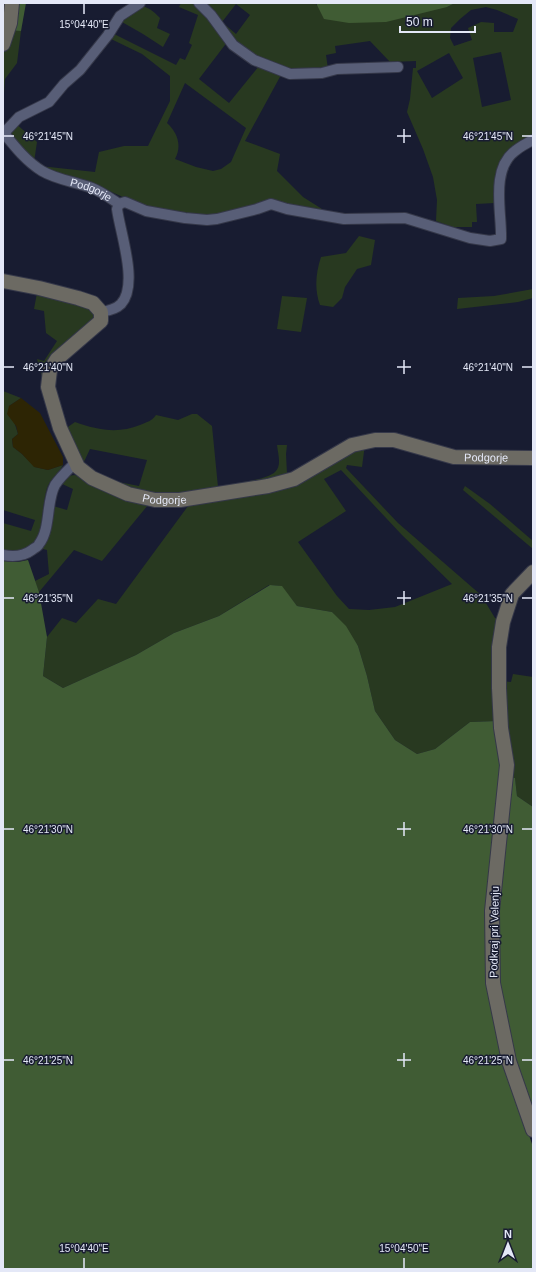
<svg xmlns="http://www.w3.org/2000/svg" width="536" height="1272" viewBox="0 0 536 1272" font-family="Helvetica,sans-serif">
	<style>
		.green { fill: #283920; fill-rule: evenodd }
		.forest { fill: #405c34 }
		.sand { fill: #2d2504 }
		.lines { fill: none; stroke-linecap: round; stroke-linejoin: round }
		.street-casing { stroke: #353849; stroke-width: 12 }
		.secondary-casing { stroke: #353849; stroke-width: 16 }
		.street { stroke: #585e77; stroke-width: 10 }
		.secondary { stroke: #6c6a63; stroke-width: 14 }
		.ticks { fill: none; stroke: #e4e8f7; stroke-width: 1.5 }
		.labels { text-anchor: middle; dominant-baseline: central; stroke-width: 3; stroke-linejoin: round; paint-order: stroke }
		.street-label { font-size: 11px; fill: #e4e8f7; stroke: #181c31 }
		.ticks-label { font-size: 10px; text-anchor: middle; fill: #e4e8f7; stroke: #181c31; stroke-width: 3; stroke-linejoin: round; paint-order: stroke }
	</style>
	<rect width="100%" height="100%" fill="#181c31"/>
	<!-- green -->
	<g class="green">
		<path d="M181,3h14l33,38 -29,38 30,24 30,-37 22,9 -36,66 35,13 -3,17 26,26 19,12 -1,4 -51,-12 -61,16 -32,-2 -39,-11 -35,-16 -18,-4 -45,-18 55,6 4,-20 25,-6h24l22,-45v-25l-28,-22 -31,-15 3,-5 62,31 4,-7 5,2 7,-15 -3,-2 9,-28 -19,-8zM185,83l61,45 -15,34 -10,7 -8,2 -17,-4 -21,-8c7,-13 3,-26 -8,-36z"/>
		<path d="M205,3h111v2l131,2 8,-4h78v134l-24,16 -14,50 -19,1 1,18h-5v5h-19l-17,-6 1,-21 -4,-23 -10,-28 -16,-37 3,-13 3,-31h3v-7l-26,1 -20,-21 -35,5 1,7 -10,2 2,14 -45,2 -41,-22zM236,4l14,11 -14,19 -14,-12zM486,7l11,3 21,9 -5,13h-19v-9l-13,-1 -13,6 4,12 -18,6 -4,-8 1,-10 9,-9 11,-9zM501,52l10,48 -29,7 -9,-49zM449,53l14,25 -31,20 -15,-27z"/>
		<path d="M139,6c9,0 15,6 21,12l-3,10 13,6 -7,13 -20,-13 -21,-12z"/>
		<path d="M3,30l18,1 -4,32 -12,16 -2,30z"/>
		<path d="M15,123l22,19 -3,20 -22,-22 -1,-10z"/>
		<path d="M359,236l16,4 -4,25 -14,4 -12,18 -3,11 -9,9 -13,-2c-6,-16 -4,-33 1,-48l25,-4z"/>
		<path d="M533,289v9l-15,4 -61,7 1,-11 36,-2z"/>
		<path d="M37,293l54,12 5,14 -21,22 -30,47 -8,-29 7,2 13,-20 -11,-8 -2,-22 -10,-2z"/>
		<path d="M282,296l25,2 -6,34 -24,-3z"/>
		<path d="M3,391l18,7 -12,8 9,28 -6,5 1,8 9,7 13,13 13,3 15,-5c-4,8 -13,14 -16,23 -9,30 3,68 -44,64v-29l28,8 4,-11 -32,-10z"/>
		<path d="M192,414h5l15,12 6,61c12,-3 49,-7 57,-15 7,-6 3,-18 2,-27h10l-1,9 1,20 -13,6 -118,18 -58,-20 41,8 8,-26 -57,-11 -8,17 -17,-37 10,-7c22,8 43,12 65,3 7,-3 12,-4 16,-10l22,5z"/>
		<path d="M365,444l-3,23 -15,-2 -1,3 52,55 83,72 14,23 5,1 -3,102 -27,1 -35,27 -18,5 -22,-14 -20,-29 -8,-35 -9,-30 -26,-34 -35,-6 -16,-20 -12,-1 -50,31 -45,17 -38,22 -73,33 -20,-12 4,-39 15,-19 14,5 22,-24 18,5 75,-102 69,-11zM341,470l61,65 50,49 -57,23 -26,3 -20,-1 -12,-13 -39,-54 48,-31 -22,-32z"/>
		<path d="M75,475l30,15 43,15 -46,56 -28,-11 -35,42 -4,-11 14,-7 -2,-24 -8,-2 14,-42 14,4 6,-21 -13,-6 7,-7z"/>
		<path d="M465,486l25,18 43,37v8l-70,-59z"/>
		<path d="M513,674l20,3v130l-16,-11 -2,-17 -6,-1 -6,-97 8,1z"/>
	</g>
	<!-- forest -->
	<g class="forest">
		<path d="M3,3h23l-5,28 -18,-1z"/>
		<path d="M316,3h139l-8,4 -61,15 -37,1 -25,-4z"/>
		<path d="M28,560l11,32 8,45 -4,39 20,12 73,-33 38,-22 45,-17 51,-31 12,1 15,20 35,6 14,14 12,20 9,30 8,35 20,29 22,14 18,-5 35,-27 27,-1 4,31 -13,160 35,205 10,30v122h-530v-708l15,1z"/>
		<path d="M509,778h6l2,18 16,11v305l-21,-56 -11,-49 -4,-77z"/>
	</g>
	<!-- sand -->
	<path class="sand" d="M21,398l19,15 23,44v8l-15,5 -14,-3 -12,-13 -9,-7 -1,-8 6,-5 -2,-8 -9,-12 2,-8z"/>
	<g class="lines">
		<defs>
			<g id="street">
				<path d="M199,3l12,12 22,30 21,15 36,14 32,-1 15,-4 61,-2"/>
				<path id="s1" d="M3,132c12,15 23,29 39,39 15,9 34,11 50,17 10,4 18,10 27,16l6,-2 21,9 39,7 22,2 10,-1 40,-10 14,-5 16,5 57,10 61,-1 65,20 20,3 11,-2c1,-26 -11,-69 14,-88 5,-4 12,-8 18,-11"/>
				<path d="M4,133l15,-16 30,-15 15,-18 16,-14 28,-35 12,-19 20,-13"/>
				<path d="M101,312c7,-1 15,-3 20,-8 18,-19 -1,-72 -4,-95l2,-5"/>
				<path d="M3,555c10,2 21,1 29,-5 2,-2 6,-3 7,-6 12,-15 7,-43 16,-59 5,-8 14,-16 21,-23"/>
			</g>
			<g id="secondary">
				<path d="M3,44l7,-21 2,-20"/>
				<path id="s2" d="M3,281l36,7 39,10 15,5 8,9v9l-44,38 -7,11 -2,17 12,41 18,39 14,11 36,16 27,6h25l88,-14 26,-7 58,-34 23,-5h19l60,17 79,1"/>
				<path d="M533,572l-21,22 -9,28 -4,25v41l2,40 6,37 -15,146 1,72 16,78 24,69"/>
			</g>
		</defs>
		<!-- street casing -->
		<use href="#street" class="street-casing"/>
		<!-- secondary casing -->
		<use href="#secondary" class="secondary-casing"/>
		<!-- street -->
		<use href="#street" class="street"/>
		<!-- secondary -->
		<use href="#secondary" class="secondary"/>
	</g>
	<!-- ticks -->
	<path class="ticks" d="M84,4v10M404,129v14M4,136h10M397,136h14M522,136h10M404,360v14M4,367h10M397,367h14M522,367h10M404,591v14M4,598h10M397,598h14M522,598h10M404,822v14M4,829h10M397,829h14M522,829h10M404,1053v14M4,1060h10M397,1060h14M522,1060h10M84,1258v10M404,1258v10"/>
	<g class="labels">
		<!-- street labels -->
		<g class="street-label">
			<text stroke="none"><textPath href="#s1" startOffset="108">Podgorje</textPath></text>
			<text stroke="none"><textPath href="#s2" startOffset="718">Podgorje</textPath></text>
			<text stroke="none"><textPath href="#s2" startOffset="382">Podgorje</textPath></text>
			<text transform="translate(494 932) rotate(-89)">Podkraj pri Velenju</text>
		</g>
	</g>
	<g class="ticks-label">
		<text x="84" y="28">15°04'40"E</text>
		<text x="48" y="140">46°21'45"N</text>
		<text x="488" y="140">46°21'45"N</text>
		<text x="48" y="371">46°21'40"N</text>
		<text x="488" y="371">46°21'40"N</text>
		<text x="48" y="602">46°21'35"N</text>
		<text x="488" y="602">46°21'35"N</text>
		<text x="48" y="833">46°21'30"N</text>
		<text x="488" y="833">46°21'30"N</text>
		<text x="48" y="1064">46°21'25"N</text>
		<text x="488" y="1064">46°21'25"N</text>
		<text x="84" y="1252">15°04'40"E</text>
		<text x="404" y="1252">15°04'50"E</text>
	</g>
	<!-- border -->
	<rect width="536" height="1272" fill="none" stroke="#e4e8f7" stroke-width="8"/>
	<!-- north arrow -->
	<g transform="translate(508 1244)" stroke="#181c31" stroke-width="3" paint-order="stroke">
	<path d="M0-3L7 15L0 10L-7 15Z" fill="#e4e8f7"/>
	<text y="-6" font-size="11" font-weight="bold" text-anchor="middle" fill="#e4e8f7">N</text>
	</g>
	<!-- scale -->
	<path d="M400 26v6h75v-6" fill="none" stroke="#e4e8f7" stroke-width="2"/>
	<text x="406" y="26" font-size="12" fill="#e4e8f7" stroke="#181c31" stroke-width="3" paint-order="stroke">50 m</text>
</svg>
